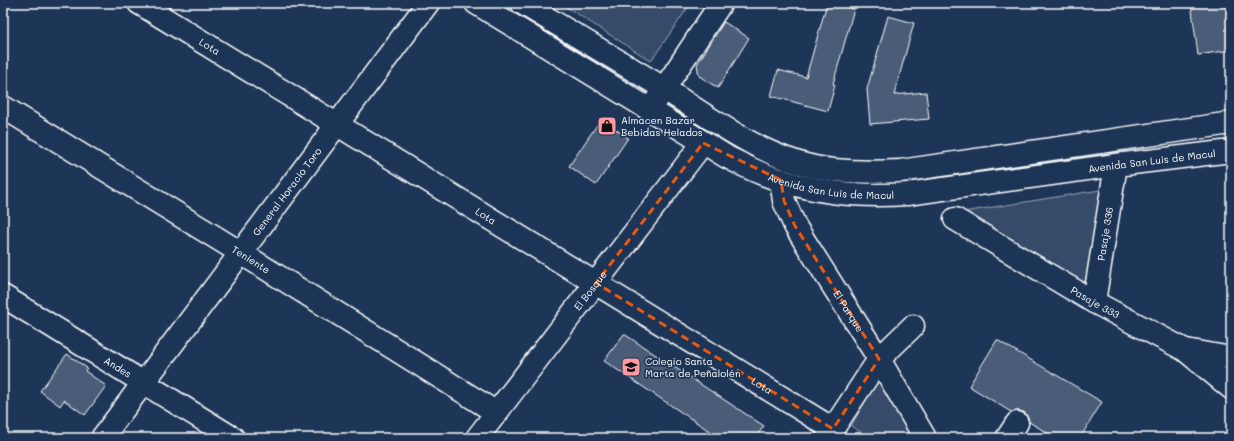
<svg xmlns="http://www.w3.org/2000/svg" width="1234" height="441" viewBox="0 0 1234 441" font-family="Mali,sans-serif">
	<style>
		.green { fill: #364b69; stroke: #9aa5b4 }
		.building { fill: #4a5d79; stroke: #fff }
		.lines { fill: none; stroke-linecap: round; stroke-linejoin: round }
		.street-casing { stroke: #fff; stroke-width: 25 }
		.secondary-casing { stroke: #fff; stroke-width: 25 }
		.street { stroke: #1d3557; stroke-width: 22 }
		.secondary { stroke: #1d3557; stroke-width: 22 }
		.marked { fill: none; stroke: #e8590c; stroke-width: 3; stroke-dasharray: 8 5; stroke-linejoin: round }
		.labels { text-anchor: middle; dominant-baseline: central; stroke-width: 3.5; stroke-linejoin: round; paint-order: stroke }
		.street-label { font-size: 10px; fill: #fff; stroke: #1d3557 }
		.poi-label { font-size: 10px; fill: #fff; stroke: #1d3557; text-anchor: start }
	</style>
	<rect width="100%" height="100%" fill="#1d3557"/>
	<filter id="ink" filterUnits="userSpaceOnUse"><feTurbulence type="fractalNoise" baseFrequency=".025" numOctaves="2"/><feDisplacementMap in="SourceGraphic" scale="8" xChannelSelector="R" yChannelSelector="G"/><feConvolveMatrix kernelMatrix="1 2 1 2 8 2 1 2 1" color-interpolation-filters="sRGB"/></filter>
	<g filter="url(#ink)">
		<!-- green -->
		<g class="green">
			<path d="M560,3h131l-40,58z"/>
			<path d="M1100,190l-11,97 -126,-75z"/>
			<path d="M880,375l35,63h-44l-20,-12z"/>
		</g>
		<!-- building -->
		<g class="building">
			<path d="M827,3h6l21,6 -21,75 2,1 -7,26 -57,-15 7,-26 28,7z"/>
			<path d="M1191,3h40v47l-33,5z"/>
			<path d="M888,16l26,7 -20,72 32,-3 3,27 -59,5 -3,-35z"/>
			<path d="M724,22l25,16 -31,50 -19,-12 -2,-12z"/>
			<path d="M601,119l27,19 -32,47 -27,-19z"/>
			<path d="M624,334l140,92 -9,12h-35l-116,-77z"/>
			<path d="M997,340l105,62 -22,36h-24l-27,-16 -1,-5 -4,-5 -7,-1 -6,1 -42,-26z"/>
			<path d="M67,354l20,14 -2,3 21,15 -21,29 -21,-15 -4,6 -20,-15z"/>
		</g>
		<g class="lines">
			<defs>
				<g id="street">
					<path id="s1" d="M139,3l694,426"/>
					<path id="s2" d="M3,107l238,146 256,160"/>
					<path d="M650,110l71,-107"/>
					<path id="s3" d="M781,180l3,21 11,25 84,133 46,79"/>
					<path id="s4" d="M955,219l139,83 91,48 46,38"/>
					<path id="s5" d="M3,296l230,142"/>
					<path id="s6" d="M1094,302l22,-137"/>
					<path d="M1186,350l45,8"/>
					<path id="s7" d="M102,438l326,-435"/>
					<path id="s8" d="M477,438l226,-295"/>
					<path d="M827,438l52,-79 34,-33"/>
					<path d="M1007,438l10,-15"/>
				</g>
				<g id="secondary">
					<path id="s9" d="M476,3l251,154c12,6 23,12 36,17 47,19 93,23 144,20l209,-29 115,-14"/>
					<path d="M522,3c46,28 92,55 138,83 54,34 108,77 173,84 22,2 45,2 67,1l331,-48"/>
				</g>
			</defs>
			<!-- street casing -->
			<use href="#street" class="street-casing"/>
			<!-- secondary casing -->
			<use href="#secondary" class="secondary-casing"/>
			<!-- street -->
			<use href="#street" class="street"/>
			<!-- secondary -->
			<use href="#secondary" class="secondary"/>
		</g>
	</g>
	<!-- marked area -->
	<path class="marked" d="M703,143l78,37 3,21 11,25 84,133 -46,70 -237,-146z"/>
	<!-- icons -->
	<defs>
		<symbol id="shop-square" viewBox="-11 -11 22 22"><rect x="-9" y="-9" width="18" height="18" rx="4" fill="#ff9aa2" stroke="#1d3557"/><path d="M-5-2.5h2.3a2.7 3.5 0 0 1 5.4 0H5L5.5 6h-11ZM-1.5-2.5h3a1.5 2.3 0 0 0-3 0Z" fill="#111"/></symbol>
		<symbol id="school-square" viewBox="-11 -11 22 22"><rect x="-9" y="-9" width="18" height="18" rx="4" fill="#ff9aa2" stroke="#1d3557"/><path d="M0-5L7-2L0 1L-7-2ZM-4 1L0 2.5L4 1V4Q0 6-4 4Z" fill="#111"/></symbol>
	</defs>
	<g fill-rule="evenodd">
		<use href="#shop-square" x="596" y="115" width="22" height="22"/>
		<use href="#school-square" x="620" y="356" width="22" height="22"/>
	</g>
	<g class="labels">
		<!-- street labels -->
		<g class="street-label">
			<text stroke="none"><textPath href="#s1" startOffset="83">Lota</textPath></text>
			<text stroke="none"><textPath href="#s9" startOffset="728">Avenida San Luis de Macul</textPath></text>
			<text stroke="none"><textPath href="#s9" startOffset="404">Avenida San Luis de Macul</textPath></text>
			<text stroke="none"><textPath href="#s7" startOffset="308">General Horacio Toro</textPath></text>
			<text stroke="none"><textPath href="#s1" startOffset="407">Lota</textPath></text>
			<text stroke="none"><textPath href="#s6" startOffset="69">Pasaje 336</textPath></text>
			<text stroke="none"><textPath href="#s2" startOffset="291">Teniente</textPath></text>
			<text stroke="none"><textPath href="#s8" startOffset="186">El Bosque</textPath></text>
			<text stroke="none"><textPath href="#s4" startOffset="163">Pasaje 333</textPath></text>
			<text stroke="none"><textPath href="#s3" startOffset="149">El Parque</textPath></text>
			<text stroke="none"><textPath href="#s5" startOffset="135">Andes</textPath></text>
			<text stroke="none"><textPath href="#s1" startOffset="731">Lota</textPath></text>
		</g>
		<!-- poi labels -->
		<g class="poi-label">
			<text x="621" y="120">Almacen Bazar<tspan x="621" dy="12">Bebidas Helados</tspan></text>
			<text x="645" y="361">Colegio Santa<tspan x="645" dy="12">Marta de Peñalolén</tspan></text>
		</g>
	</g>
	<!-- margin -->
	<rect width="1234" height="441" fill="none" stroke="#1d3557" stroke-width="16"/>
	<rect x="8" y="8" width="1218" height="425" fill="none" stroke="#fff" stroke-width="1.5" filter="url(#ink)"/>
</svg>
